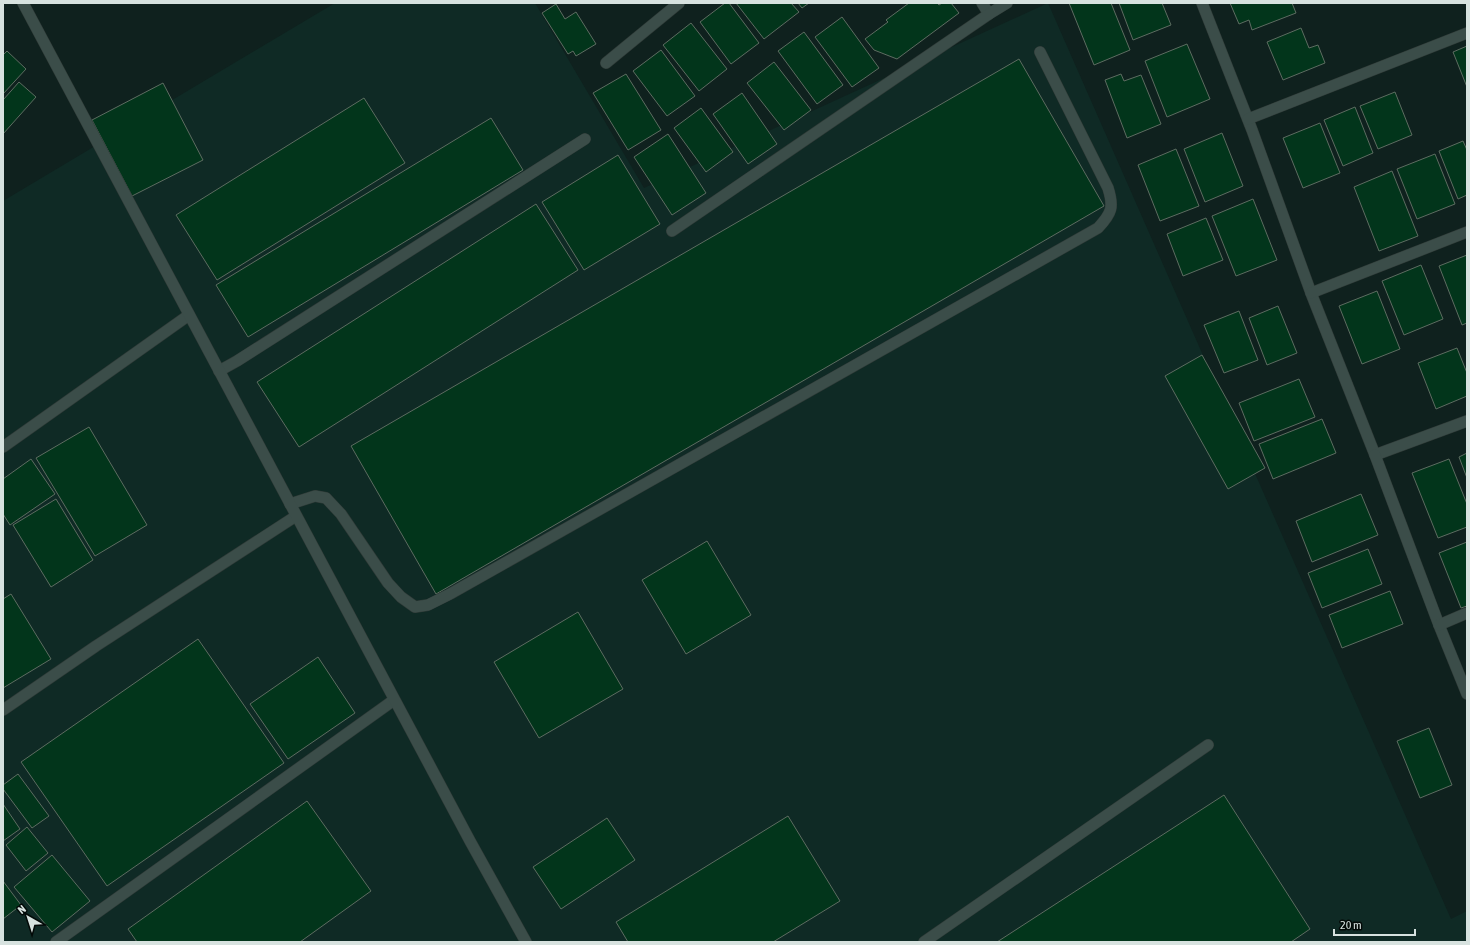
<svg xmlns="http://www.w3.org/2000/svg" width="1470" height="945" viewBox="0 0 1470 945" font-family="'Asap Condensed',sans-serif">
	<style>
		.built { fill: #0f2a25 }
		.building { fill: #02351b; stroke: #5d6c61 }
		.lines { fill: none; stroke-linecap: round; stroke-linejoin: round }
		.service-casing { stroke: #2f3a37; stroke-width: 12 }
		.minor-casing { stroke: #2f3a37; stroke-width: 12 }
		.tertiary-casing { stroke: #2f3a37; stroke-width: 12 }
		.service { stroke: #3b4d49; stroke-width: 11 }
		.minor { stroke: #3b4d49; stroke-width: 11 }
		.tertiary { stroke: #3b4d49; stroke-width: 11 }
	</style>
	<rect width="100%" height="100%" fill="#0f211e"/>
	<!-- built -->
	<path class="built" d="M335,3h200l109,185 404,-185 403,916 16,-8v31h-1464v-741z"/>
	<!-- building -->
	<g class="building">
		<path d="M725,3h4l30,40 -28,21 -31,-42z"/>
		<path d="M736,3h55l8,9 -35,27z"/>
		<path d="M798,3h11l-7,5z"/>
		<path d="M909,3h28l2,2 3,-2h9l8,10 -62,46 -23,-9 -9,-11 23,-17 -2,-2z"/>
		<path d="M1069,3h42l19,47 -36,15z"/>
		<path d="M1119,3h43l9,22 -38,15z"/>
		<path d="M1230,3h62l4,10 -44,17 -3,-10 -10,4z"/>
		<path d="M556,4l9,15 11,-7 20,32 -20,12 -3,-5 -5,3 -26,-41z"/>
		<path d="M842,17l37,51 -27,19 -37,-50z"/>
		<path d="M691,23l36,46 -28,22 -36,-46z"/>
		<path d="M1301,28l8,20 9,-3 7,18 -42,17 -16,-38z"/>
		<path d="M804,32l39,53 -26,19 -39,-53z"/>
		<path d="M1187,44l23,55 -43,18 -22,-56z"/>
		<path d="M1467,46v41l-14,-35z"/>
		<path d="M661,50l34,46 -28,20 -34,-45z"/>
		<path d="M7,51l19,18 -23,25v-39z"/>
		<path d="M1019,59l85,147 -668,388 -85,-148z"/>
		<path d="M774,62l37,48 -27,20 -37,-47z"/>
		<path d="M626,74l35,56 -33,20 -35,-57z"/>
		<path d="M1121,74l3,7 17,-6 20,49 -34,14 -22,-58z"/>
		<path d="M19,82l17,15 -33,37v-34z"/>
		<path d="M163,83l40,77 -71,36 -40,-76z"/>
		<path d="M1395,92l17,43 -34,14 -18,-43z"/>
		<path d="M742,93l35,51 -29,20 -35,-50z"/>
		<path d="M364,98l41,65 -188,117 -41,-65z"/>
		<path d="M1355,107l18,46 -30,13 -19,-46z"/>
		<path d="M701,108l32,44 -27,20 -32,-44z"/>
		<path d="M491,118l32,52 -275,167 -32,-52z"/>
		<path d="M1320,123l20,50 -37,15 -20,-50z"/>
		<path d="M1222,133l21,53 -38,16 -21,-53z"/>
		<path d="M668,134l38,59 -34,22 -38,-58z"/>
		<path d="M1463,141l4,9v45l-9,4 -19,-48z"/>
		<path d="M1176,149l23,57 -39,15 -22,-56z"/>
		<path d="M1435,154l20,50 -38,15 -20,-50z"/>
		<path d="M618,155l42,69 -76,46 -42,-68z"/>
		<path d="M1392,171l26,65 -39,15 -25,-64z"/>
		<path d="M1253,199l24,61 -41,16 -24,-60z"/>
		<path d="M536,204l42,66 -279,177 -42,-65z"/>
		<path d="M1206,218l17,42 -40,16 -16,-42z"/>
		<path d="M1467,255v68l-5,2 -23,-59z"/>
		<path d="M1421,265l22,54 -39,16 -22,-54z"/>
		<path d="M1377,291l23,58 -38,15 -23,-58z"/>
		<path d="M1278,306l19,47 -30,12 -18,-47z"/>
		<path d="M1239,311l19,49 -34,13 -20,-48z"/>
		<path d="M1457,348l10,25v23l-31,13 -18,-46z"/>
		<path d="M1202,355l63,113 -37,21 -63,-113z"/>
		<path d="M1299,379l16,38 -61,24 -15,-38z"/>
		<path d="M1322,419l14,34 -63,26 -14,-35z"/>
		<path d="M89,427l58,98 -52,31 -59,-98z"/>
		<path d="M1467,453v25l-8,-21z"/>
		<path d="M31,459l24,35 -45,31 -7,-11v-35z"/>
		<path d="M1449,459l18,45v23l-29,11 -26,-65z"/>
		<path d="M1361,494l17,41 -66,27 -16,-41z"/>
		<path d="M56,499l37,61 -42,27 -38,-62z"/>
		<path d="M707,541l44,74 -65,39 -44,-74z"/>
		<path d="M1467,542v64l-6,2 -22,-55z"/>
		<path d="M1368,549l14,35 -60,24 -14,-35z"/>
		<path d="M1390,591l13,33 -61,24 -13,-33z"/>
		<path d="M11,594l40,65 -48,29v-89z"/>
		<path d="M578,612l45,77 -84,49 -45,-76z"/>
		<path d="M198,639l86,124 -177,123 -86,-124z"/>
		<path d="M318,657l37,56 -67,46 -38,-55z"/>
		<path d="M1429,728l23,57 -32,13 -23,-57z"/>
		<path d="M18,774l31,42 -17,12 -29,-39v-4z"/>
		<path d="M1224,795l86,134 -19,13h-294z"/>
		<path d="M307,801l64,90 -71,51h-163l-9,-13z"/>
		<path d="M3,804l17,25 -17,12z"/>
		<path d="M788,816l52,85 -67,41h-145l-12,-20z"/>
		<path d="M607,818l28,42 -74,49 -28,-42z"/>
		<path d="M27,827l21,26 -22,18 -20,-26z"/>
		<path d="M52,855l38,46 -38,31 -38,-45z"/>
		<path d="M3,881l18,24 -18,14z"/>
	</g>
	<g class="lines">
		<defs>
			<g id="service">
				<path d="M219,371l18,-10 348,-222"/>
				<path d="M290,504l25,-8 11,2 15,16 47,69 13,14 14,10 13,-2 22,-11 648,-366c14,-15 16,-21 10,-40l-68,-136"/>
				<path d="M56,942l338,-242"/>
				<path d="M924,942l284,-197"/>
			</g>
			<g id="minor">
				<path d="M982,3l7,11"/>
				<path d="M1202,3l50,127 59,163 64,162 92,-34"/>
				<path d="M606,63l73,-60"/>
				<path d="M1248,119l219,-86"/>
				<path d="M672,231l317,-217 18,-11"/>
				<path d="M1311,293l156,-61"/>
				<path d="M3,447l186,-132"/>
				<path d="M1375,455l64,170 28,69"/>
				<path d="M1439,625l28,-12"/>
				<path d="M3,710l93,-64 200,-130"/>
			</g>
			<path id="tertiary" d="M23,3l447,838 56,101"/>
		</defs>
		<!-- service casing -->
		<use href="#service" class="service-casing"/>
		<!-- minor casing -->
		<use href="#minor" class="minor-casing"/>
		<!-- tertiary casing -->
		<use href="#tertiary" class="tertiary-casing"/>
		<!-- service -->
		<use href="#service" class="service"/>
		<!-- minor -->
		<use href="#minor" class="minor"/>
		<!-- tertiary -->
		<use href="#tertiary" class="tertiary"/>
	</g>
	<!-- border -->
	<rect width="1470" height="945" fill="none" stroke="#d7e2df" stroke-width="8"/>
	<!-- north arrow -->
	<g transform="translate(28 917) rotate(321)" stroke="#030907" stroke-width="3" paint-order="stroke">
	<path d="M0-3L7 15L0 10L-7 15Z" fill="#d7e2df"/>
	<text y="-6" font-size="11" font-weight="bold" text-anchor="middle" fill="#d7e2df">N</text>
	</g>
	<!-- scale -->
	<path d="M1334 929v6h81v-6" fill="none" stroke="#d7e2df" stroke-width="2"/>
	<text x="1340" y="929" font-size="12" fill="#d7e2df" stroke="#030907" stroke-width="3" paint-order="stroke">20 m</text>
</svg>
